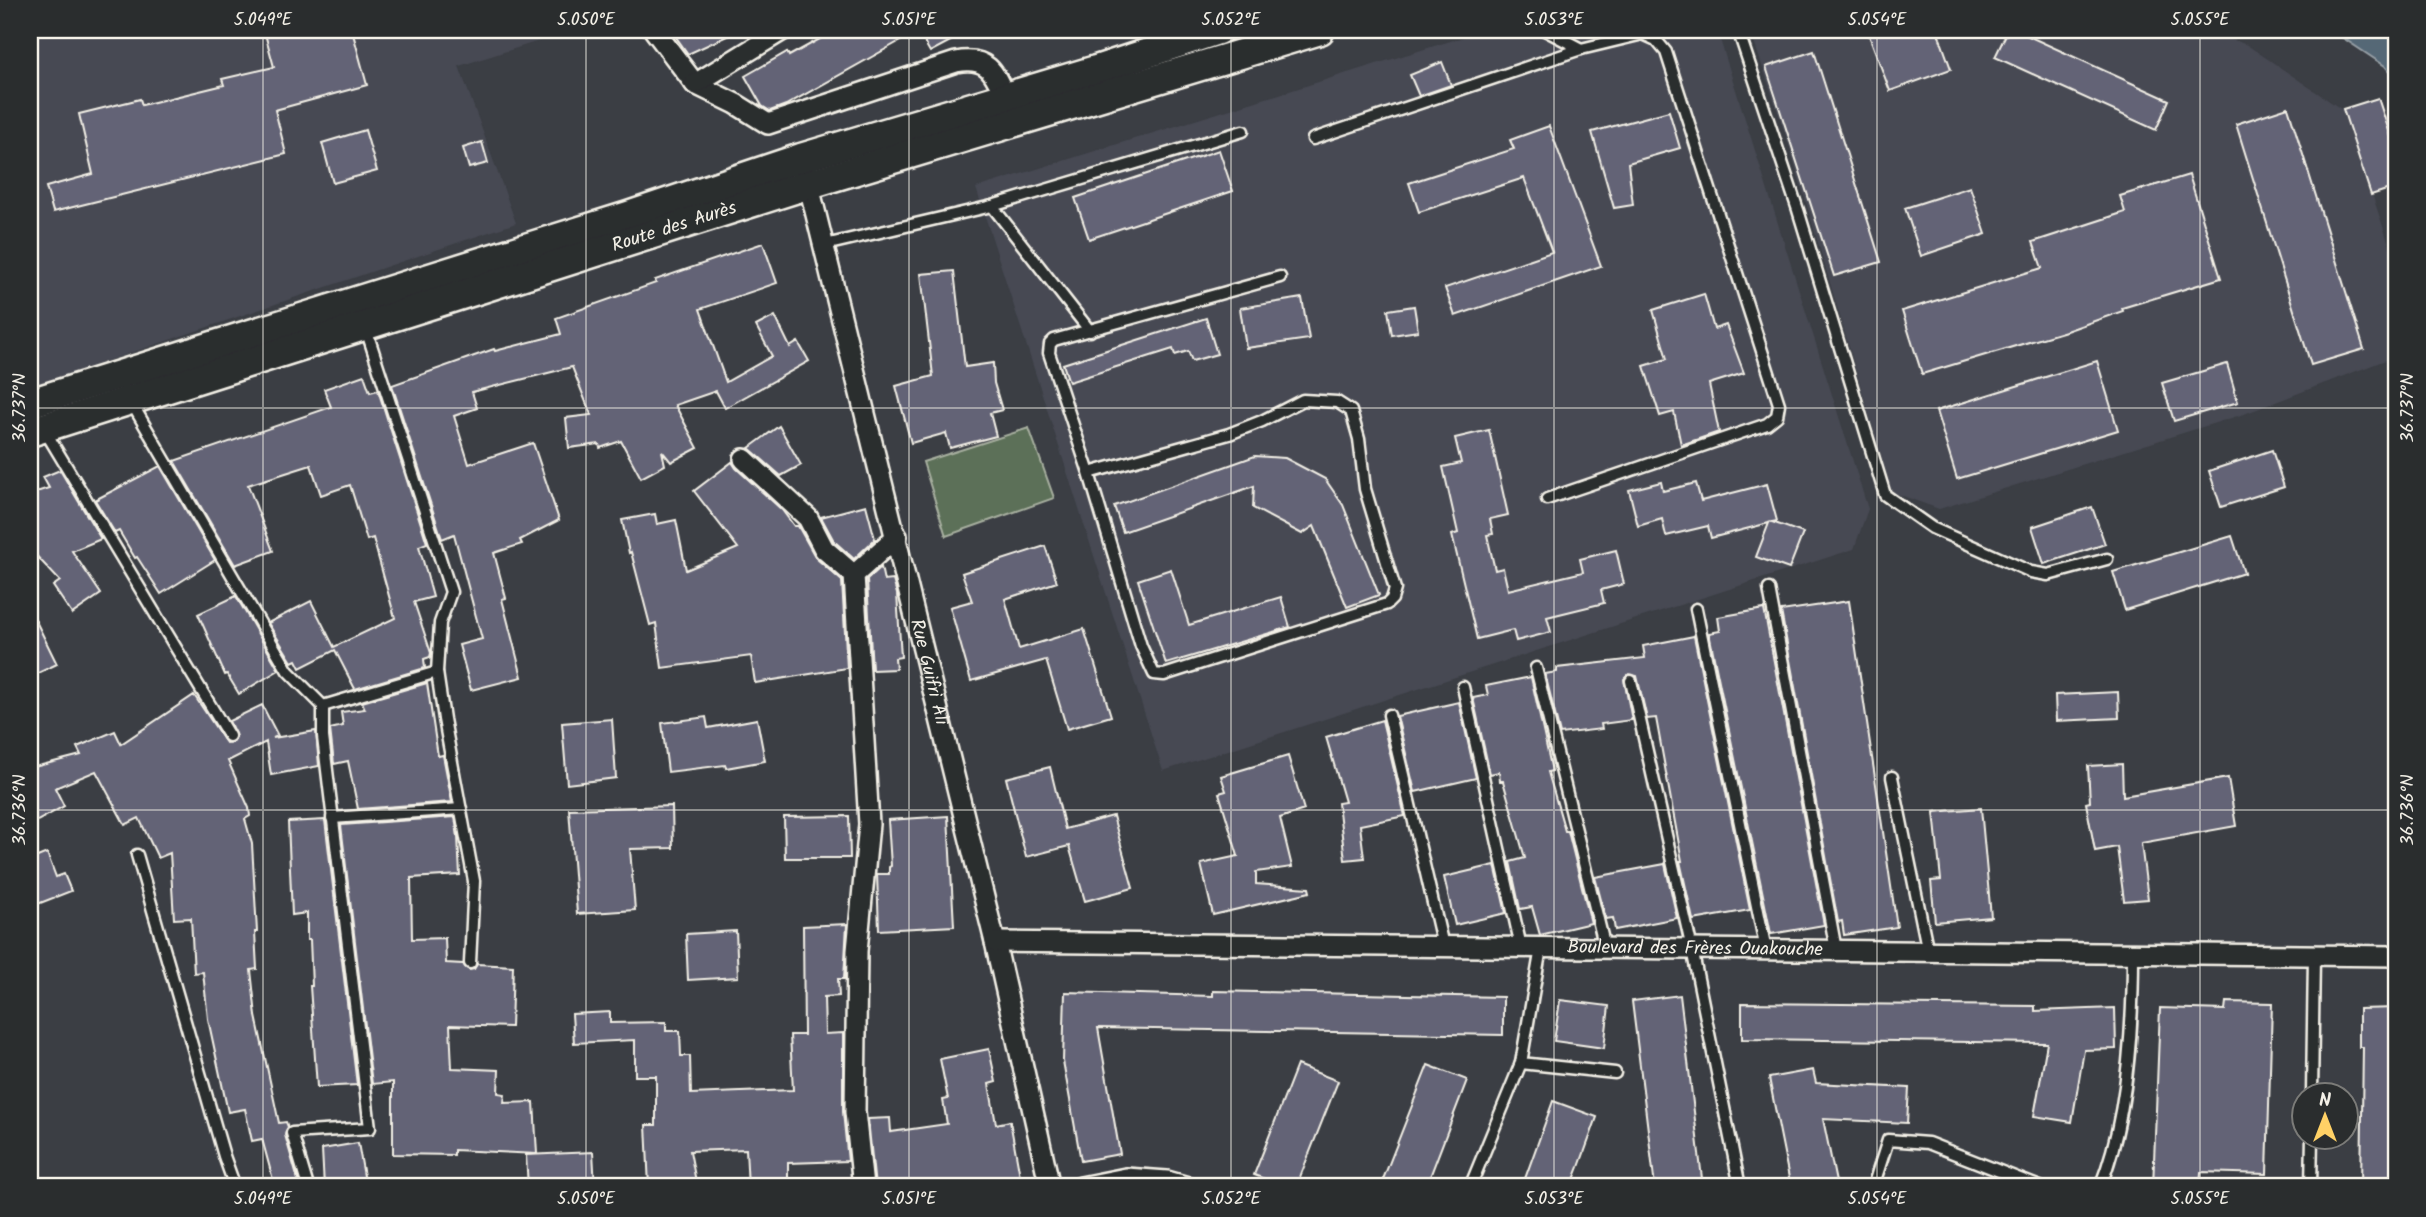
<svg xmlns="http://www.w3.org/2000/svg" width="2426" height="1217" viewBox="0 0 2426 1217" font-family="Kalam,sans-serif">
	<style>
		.built { fill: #474953 }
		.green { fill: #5c6f59; stroke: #a8b0a0; stroke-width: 2 }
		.water { fill: #556776; stroke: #959ea4; stroke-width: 2 }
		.building { fill: #646476; stroke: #f4f1e8; stroke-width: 2 }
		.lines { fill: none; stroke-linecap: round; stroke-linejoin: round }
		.lane-casing { stroke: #f4f1e8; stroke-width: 15 }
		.street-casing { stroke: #f4f1e8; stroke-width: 24 }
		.secondary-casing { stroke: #f4f1e8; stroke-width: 33 }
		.lane { stroke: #2a2d2e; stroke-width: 10 }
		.street { stroke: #2a2d2e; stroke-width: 19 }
		.secondary { stroke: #2a2d2e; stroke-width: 28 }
		.ticks { fill: none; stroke: #f4f1e8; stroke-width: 2; stroke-opacity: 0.45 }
		.labels { text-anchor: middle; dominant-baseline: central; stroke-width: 5; stroke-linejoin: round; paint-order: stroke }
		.street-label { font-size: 19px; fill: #f4f1e8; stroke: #2a2d2e }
		.neatline { fill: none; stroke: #f4f1e8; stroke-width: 2.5 }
		.ticks-label { font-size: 18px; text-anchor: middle; fill: #f4f1e8 }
	</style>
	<rect width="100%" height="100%" fill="#3b3e44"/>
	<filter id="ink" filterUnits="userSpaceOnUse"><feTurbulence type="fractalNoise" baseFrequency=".0143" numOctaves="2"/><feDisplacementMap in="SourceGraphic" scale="14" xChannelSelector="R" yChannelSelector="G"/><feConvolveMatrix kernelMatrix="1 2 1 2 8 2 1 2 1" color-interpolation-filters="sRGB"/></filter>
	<g filter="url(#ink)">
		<!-- built -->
		<g class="built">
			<path d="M30,30h544l-115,36 57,157 -486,164z"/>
			<path d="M1486,30h231l151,479 -14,40 -691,222 -187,-583z"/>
			<path d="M1750,30h457l40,15 97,66 52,154v91l-152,58 -305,95 -47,-17 -103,-347z"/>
		</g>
		<!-- green -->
		<path class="green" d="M1029,428l25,70 -108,38 -23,-74z"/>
		<!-- water -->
		<path class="water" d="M2331,30h65v49l-11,-13z"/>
		<!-- building -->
		<g class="building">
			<path d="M264,30h88l15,55 -92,25 11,44 -233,58 -7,-25 47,-13 -14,-60 61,-15 2,6 82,-20 -2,-6 52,-12z"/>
			<path d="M671,30h69l-52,24z"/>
			<path d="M836,30h135l-41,22 -12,-21 -132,74 -16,6 -8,-5 -17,-30 42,-24 2,4z"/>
			<path d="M1867,30h70l14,39 -61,22z"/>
			<path d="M2008,30h7l154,70 -13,30 -161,-73z"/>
			<path d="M1814,51l67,211 -47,14 -68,-209z"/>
			<path d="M1442,62l9,23 -32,11 -9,-21z"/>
			<path d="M2378,98l18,54v35l-25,8 -28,-86z"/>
			<path d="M2288,107l76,242 -53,16 -75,-241z"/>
			<path d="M1669,111l11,37 -52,15 5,42 -19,3 -22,-76z"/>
			<path d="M1549,126l52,140 -146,50 -10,-28 107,-36 -28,-74 -105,34 -10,-29 105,-34 -4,-9z"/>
			<path d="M365,130l12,41 -44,12 -11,-40z"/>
			<path d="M482,142l6,21 -19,5 -6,-20z"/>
			<path d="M1219,150l14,41 -144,48 -14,-41z"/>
			<path d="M2189,175l32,103 -99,30 1,3 -57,20 -144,43 -20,-63 140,-43 -9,-26 92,-30 -5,-16z"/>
			<path d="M1970,187l16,47 -65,22 -16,-48z"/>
			<path d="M763,243l14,40 -77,26 26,73 46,-26 -16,-30 19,-10 15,31 8,-5 11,19 -84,47 -9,-17 -41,14 23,43 -27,14 -9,-11 3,14 -24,13 -20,-37 -21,7 -1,-4 -30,4 -3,-30 25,-3 -19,-48 -100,25 5,16 -23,8 15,48 64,-21 26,77 -39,20 2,4 -28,9 12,45 -4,1 20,78 -51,13 -12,-45 23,-6 -28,-105 -12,5 -50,-154 102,-36 1,2 66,-17 -5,-16 100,-35 -1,-3z"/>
			<path d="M954,271l11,96 28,-4 1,20 8,27 -12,3 6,23 -46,12 -4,-15 -35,10 -15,-57 37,-10 -12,-102z"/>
			<path d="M1704,294l10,35 12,-4 18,48 -35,11 10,48 -38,13 -7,-33 -14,4 -16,-50 23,-7 -14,-49z"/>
			<path d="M1302,298l7,41 -63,9 -6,-40z"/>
			<path d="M1414,306l4,25 -26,4 -4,-25z"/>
			<path d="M1206,318l11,36 -25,7 -4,-10 -13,4 -2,-6 -104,33 -6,-18z"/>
			<path d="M2097,361l21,69 -161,49 -21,-68z"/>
			<path d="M2227,364l11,38 -64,19 -12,-38z"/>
			<path d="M364,375l6,17 8,-2 49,153 -8,3 14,51 -19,5 17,51 -1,4 -6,2 1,9 -70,21 -20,-39 -35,18 -4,-8 -4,2 -24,-39 43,-22 23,46 61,-29 -22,-80 -6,2 -17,-55 -29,10 -10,-30 -63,20 25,66 -38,14 -61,-104 157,-54 -7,-18z"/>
			<path d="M779,426l22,39 -20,11 -32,-28z"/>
			<path d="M1489,430l19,85 -18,4 3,15 -6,1 8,35 8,-2 5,22 75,-18 -3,-13 36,-9 8,34 -23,6 3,13 -57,14 4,15 -35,9 -3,-11 -36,9 -25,-104 6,-2 -15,-66 18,-4 -6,-25z"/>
			<path d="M2272,450l12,37 -63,20 -12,-36z"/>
			<path d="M1255,456l30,2 40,21 18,26 36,90 -32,12 -33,-81 -12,8 -49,-26 1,-22 -131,46 -9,-26z"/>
			<path d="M732,462l4,6 46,42 12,16h4l18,32 26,23 5,87 -92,15 -4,-27 -89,12 -6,-45 -6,2 -19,-73 -2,1 -7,-33 33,-6 2,10 19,-4 10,50 52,-22 -44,-57z"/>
			<path d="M160,466l55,94 -54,34 -24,-37 -2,1 -16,-27 -4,2 -20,-33z"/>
			<path d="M60,470l41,69 -29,12 29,43 -29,20 -19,-28 7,-5 -30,-32v-55l19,-6 -6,-11z"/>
			<path d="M1661,482l2,9 33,-8 5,18 66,-17 10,37 -5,1 31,11 -14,36 -33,-12 13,-34 -58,15 -3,-12 -42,10 -4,-17 -24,7 -9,-36z"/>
			<path d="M866,505l9,34 -21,20 -20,-18 -13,-24z"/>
			<path d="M2092,507l13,37 -61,20 -12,-37z"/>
			<path d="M2232,536l12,37 -119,37 -12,-38z"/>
			<path d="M1045,546l12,36 -52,17 14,50 65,-20 27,87 -44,13 -21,-69 -75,21 -21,-74 22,-6 -10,-28z"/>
			<path d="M881,567l3,14 9,-1 4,14 4,63 -6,1 1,11 -24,1 -5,-90z"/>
			<path d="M1171,569l18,56 92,-28 9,30 -124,37 -28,-84z"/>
			<path d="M236,596l43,74 -40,24 -12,-20 -2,1 -27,-61z"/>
			<path d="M1849,601l48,326 -53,8 -2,-14 -4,1 -57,-311z"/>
			<path d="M30,609l27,55 -27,13z"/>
			<path d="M1764,609l60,316 -53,9 -62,-301 11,-2 -2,-14z"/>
			<path d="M1694,636l56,274 -57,10 -13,-59h2l-26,-143 -9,1 -10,-43 -8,-2 -5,5 8,41 -31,4 1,5 -42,5 -15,-60 12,-2v-4l88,-10 -2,-12z"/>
			<path d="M1531,677l21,94 -4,1 17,59h3l23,92 -51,12 -8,-28 -12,2 -10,-47 15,-4 -22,-77h-3l-1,-9 -9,2 -17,-76 15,-3 -2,-9z"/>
			<path d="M427,683l11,73 5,-1 9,47 -94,7 -10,-48 -14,3 -4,-35 13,-3 -2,-14 24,-3 -3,-7z"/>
			<path d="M2118,692l1,26 -63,3 -1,-26z"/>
			<path d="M194,695l32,48 7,-1 3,-5 -7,-16 33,-16 16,31 -5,2 43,-7 3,35 -48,9 -5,-33 -38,19 21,47 1,8 -5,3 7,25 5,88h-2l2,37 -6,1 5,46 23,107 7,-1 2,5 -3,8 15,52h-25l-13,-48 -10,2 -7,-32 -17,3 -20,-93 -5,-47 -9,1 -3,-55 -17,1 -4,-66 -12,5 -19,-40 -14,7 -29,-54 -41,17 9,18 -34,19v-57l51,-13 -4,-8 38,-16 6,13z"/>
			<path d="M1459,702l17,76 -61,14 -18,-76z"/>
			<path d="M706,717l2,11 49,-9 8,42 -39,7 -1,-3 -57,7 -6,-49z"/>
			<path d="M612,719l4,59 -49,6 -5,-61z"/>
			<path d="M1382,720l23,96 -45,9 4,33 -19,2 -7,-57 7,-1 -19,-65z"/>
			<path d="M1288,756l16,54 -24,8 12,49 -36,5v12l53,4 1,4 -97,23 -12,-51 37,-8 -19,-63 7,-2 -5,-15z"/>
			<path d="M2122,764l1,32 105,-18 8,48 -95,17 7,56 -24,2 -7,-54 -22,4 -9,-48 4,-1 -2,-36z"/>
			<path d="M1050,767l15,62 48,-13 20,72 -48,13 -16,-55 -43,11 -20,-79z"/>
			<path d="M672,806l1,42 -43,1 5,61 -58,4 -8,-105z"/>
			<path d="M1981,808l10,109 -56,5 -4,-41 10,-1 -7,-68z"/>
			<path d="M849,816l1,42h-65l-1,-41z"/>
			<path d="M948,816l6,110 -75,4 -2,-56h12v-7l2,-1 -3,-46z"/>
			<path d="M455,817l3,20 2,38 -49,3 1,61 33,-1 1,25 17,1 6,6 5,-1 3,-5 36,2 -2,61 -61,-2 2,43 47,2 -1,23 7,1 -1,9 30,-1 3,52 -83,-4v5l-61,-1v-72l-21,2 -31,-259z"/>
			<path d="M325,820l32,265 -40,2 -7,-101h2l-2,-46h-3v-27l-15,2 -4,-93z"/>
			<path d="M47,853l9,24 8,-3 7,17 -41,16v-47z"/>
			<path d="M1665,864l12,54 -62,12 -2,-12 -7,1 -11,-42z"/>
			<path d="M1495,865l11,48 -51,12 -11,-48z"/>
			<path d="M847,924l-3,55h-6l1,17 -15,1 1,37 18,-1v79l5,49 -60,2v24h-40l-2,-38 -56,2 7,36h-48l-3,-62h10v-49h-21v-36l-61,3 -2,-29 38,-2v11l56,-1v9h14l1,25h9l1,38 102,-4 -3,-55h14l-1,-109z"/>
			<path d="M736,931l2,46 -50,3 -2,-46z"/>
			<path d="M1213,991l290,6v38l-405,-7 22,126 -39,7 -18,-100 2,-69 148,4z"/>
			<path d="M1680,995l23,192h-48l-23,-186z"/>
			<path d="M1560,1000l49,6 -5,42 -50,-7z"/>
			<path d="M2226,1002l46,1 -5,171 -66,-2 -1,15h-47l7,-179 65,2z"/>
			<path d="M1742,1003l293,3v5l80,-3 1,41 -32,1 -12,72 -38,-6 13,-73 -305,-4z"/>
			<path d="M2396,1008v179h-35l2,-140h-4v-38z"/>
			<path d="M989,1049l7,33 -7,2 7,40 14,-3 12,66h-147l-7,-68 22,-1 1,14 56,-8 -4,-24 5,-1 -8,-40z"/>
			<path d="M1297,1065l41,16 -42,106h-10l-32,-12z"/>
			<path d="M1428,1065l39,15 -41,107h-46z"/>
			<path d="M1813,1070l3,13 93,5 -2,35 -84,-4 14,68h-47l-1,-9 -20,-100z"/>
			<path d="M1553,1101l44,16 -18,50 -8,20h-49z"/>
			<path d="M358,1143l8,44h-42l-2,-38z"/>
			<path d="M593,1152l2,35h-67l-2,-32z"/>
		</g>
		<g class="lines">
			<defs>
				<g id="lane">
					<path d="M1545,30l36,19"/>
					<path d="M1738,30l60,180 87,285 47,33 99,44 17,3 59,-16"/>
					<path d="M1313,139l268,-90 62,-15 13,6 10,12 113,352 -2,12 -10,8 -220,75"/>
					<path d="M992,206l98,125"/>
					<path d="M825,245l167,-39 251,-75"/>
					<path d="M366,329l85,263 -11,31 -3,49 7,47 30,162 -4,82"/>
					<path d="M131,402l157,269 35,35v31l47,391 -78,5 16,54"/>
					<path d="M45,431l184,305"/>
					<path d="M1089,473l140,-39 33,-13 41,-21 34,2 14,9 8,28 6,50 30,100 -3,10 -5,5 -223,71 -10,-1 -13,-28 -52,-173 -40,-120 1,-9 4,-4 226,-63"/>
					<path d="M1769,589l67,361"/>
					<path d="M1696,609l70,341"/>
					<path d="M1536,668l69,280"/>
					<path d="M1631,681l61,268 48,238"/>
					<path d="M1463,687l58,260"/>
					<path d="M323,706l114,-34"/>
					<path d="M1389,715l54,231"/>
					<path d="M1892,777l36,175"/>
					<path d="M332,818l129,-9"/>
					<path d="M137,855l87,301 11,31"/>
					<path d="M1541,948l-20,115 94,10"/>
					<path d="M2312,1094l2,-138"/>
					<path d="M1470,1187l51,-124"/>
					<path d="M1873,1187l15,-47 40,3 112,44"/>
					<path d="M2100,1187c28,-69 33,-159 33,-233"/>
					<path d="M2311,1187l1,-51"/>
				</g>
				<g id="street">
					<path d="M654,30l41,54 41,20 32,20 188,-62c31,-6 38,9 49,35"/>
					<path d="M695,84l88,-54"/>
					<path id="s1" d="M806,174l189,768 55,245"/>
					<path d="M744,459l64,59 16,31 30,26"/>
					<path id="s2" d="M995,942l1401,14"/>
					<path d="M863,1187l-8,-75 2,-161 12,-127 -15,-249 43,-39"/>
					<path d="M1081,1187l45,-9 41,3 21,6"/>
				</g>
				<g id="secondary">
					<path d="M30,403l598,-187 173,-58 295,-88 122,-40"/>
					<path id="s3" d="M30,432l780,-248 510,-154"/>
				</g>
			</defs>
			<!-- lane casing -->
			<use href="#lane" class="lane-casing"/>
			<!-- street casing -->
			<use href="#street" class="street-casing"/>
			<!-- secondary casing -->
			<use href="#secondary" class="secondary-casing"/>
			<!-- lane -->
			<use href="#lane" class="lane"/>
			<!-- street -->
			<use href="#street" class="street"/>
			<!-- secondary -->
			<use href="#secondary" class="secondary"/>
		</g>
	</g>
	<!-- ticks -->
	<path class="ticks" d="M263,30v1157M586,30v1157M909,30v1157M1231,30v1157M1554,30v1157M1877,30v1157M2200,30v1157M30,408h2366M30,810h2366"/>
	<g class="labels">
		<!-- street labels -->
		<g class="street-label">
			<text stroke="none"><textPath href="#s3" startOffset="676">Route des Aurès</textPath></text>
			<text stroke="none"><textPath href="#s1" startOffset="513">Rue Guifri Ali</textPath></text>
			<text stroke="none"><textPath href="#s2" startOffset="700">Boulevard des Frères Ouakouche</textPath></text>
		</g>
	</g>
	<!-- margin -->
	<rect width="2426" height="1217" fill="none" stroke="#2a2d2e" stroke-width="77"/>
	<!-- north arrow -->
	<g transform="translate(2325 1116)"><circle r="33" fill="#2a2d2e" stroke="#7b7b78" stroke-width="2"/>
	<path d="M0-5L12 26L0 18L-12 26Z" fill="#ffd166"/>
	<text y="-10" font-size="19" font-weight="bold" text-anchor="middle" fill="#f4f1e8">N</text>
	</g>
	<rect x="38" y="38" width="2350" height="1140" class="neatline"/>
	<g class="ticks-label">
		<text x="263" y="25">5.049°E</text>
		<text x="586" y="25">5.050°E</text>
		<text x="909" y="25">5.051°E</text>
		<text x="1231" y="25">5.052°E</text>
		<text x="1554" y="25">5.053°E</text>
		<text x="1877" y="25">5.054°E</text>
		<text x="2200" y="25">5.055°E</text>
		<text transform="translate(19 408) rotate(-90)" y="6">36.737°N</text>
		<text transform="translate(2407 408) rotate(-90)" y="6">36.737°N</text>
		<text transform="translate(19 810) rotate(-90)" y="6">36.736°N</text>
		<text transform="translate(2407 810) rotate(-90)" y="6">36.736°N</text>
		<text x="263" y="1204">5.049°E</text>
		<text x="586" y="1204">5.050°E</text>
		<text x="909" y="1204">5.051°E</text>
		<text x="1231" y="1204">5.052°E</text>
		<text x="1554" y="1204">5.053°E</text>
		<text x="1877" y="1204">5.054°E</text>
		<text x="2200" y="1204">5.055°E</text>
	</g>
</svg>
